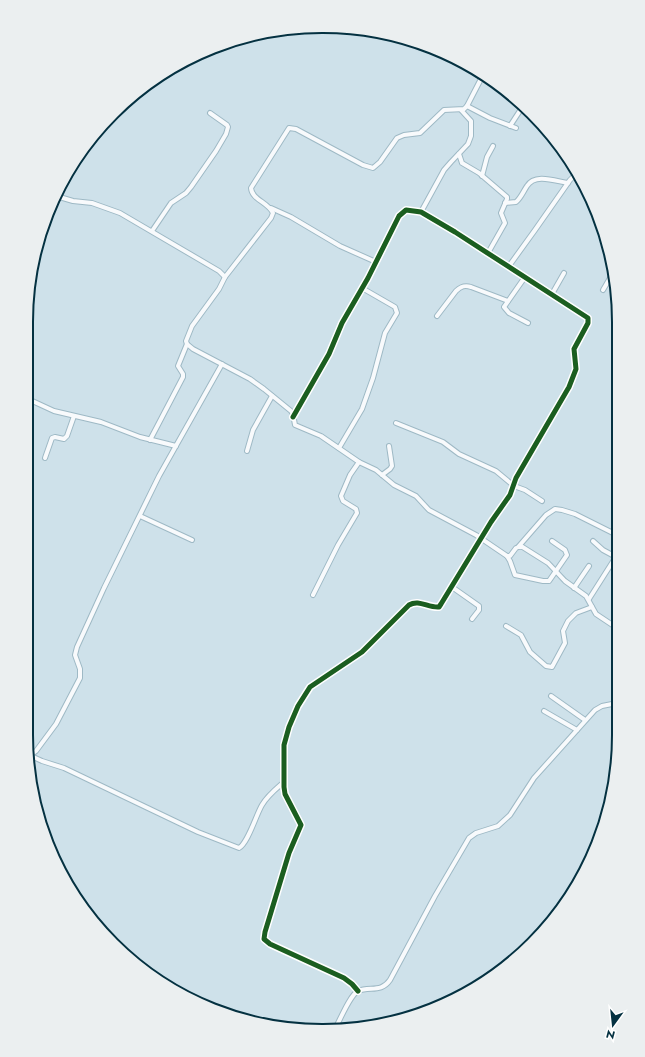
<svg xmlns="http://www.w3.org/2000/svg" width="645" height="1057" viewBox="0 0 645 1057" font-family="Jost,sans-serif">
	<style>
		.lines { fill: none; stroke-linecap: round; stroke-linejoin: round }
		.minor-casing { stroke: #9eb9c5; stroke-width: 6 }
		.minor { stroke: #f8fafc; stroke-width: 4 }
		.cycleway-casing { stroke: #fff; stroke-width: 8 }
		.cycleway { stroke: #1b5e20; stroke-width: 5 }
		.rim { fill: none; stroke: #043141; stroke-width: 2 }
	</style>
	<rect width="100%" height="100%" fill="#cee1ea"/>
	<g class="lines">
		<defs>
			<g id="minor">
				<path d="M286,30l1,-2"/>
				<path d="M483,75l-16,31 -3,3 -20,1 -24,23 -16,2 -7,3 -17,24 -7,6 -10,-3 -67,-36 -7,-1 -38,60c1,12 17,14 22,25l-2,5 -46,59 -6,12 -27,37 -6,15 1,3 6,5 57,30 14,10 27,22 2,3 2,11 26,11 38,26 17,8 18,15 22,11 13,14 47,25 31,21h3l6,-8 5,-2 27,17 17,18 21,15 10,18 21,14"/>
				<path d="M467,106l23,12 26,10"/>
				<path d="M510,126l13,-20"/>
				<path d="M459,154l3,9 17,10 28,24v2l-6,14 4,10 -17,30"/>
				<path d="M482,176l5,-19 6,-11"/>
				<path d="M56,196l17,5 19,2 28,10 99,58 6,6"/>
				<path d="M505,203l11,-1c5,-4 7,-10 11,-16 8,-13 28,-5 41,-3"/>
				<path d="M271,208l20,9 49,29 36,16"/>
				<path d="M421,212l23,-42 7,-8 17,-18 3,-8v-15l-10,-11"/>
				<path d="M152,231l19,-28 15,-10 5,-6 25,-36 10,-17 2,-7 -1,-2 -17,-12"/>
				<path d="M509,266l26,-36 35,-50 8,-8"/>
				<path d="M525,277l-21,30 5,6 19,10"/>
				<path d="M603,290l7,-12 4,-3"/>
				<path d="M552,294l12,-21"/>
				<path d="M437,316l19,-25c5,-5 9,-6 15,-4l37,14"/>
				<path d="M28,399l26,12 47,11 39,15 36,9"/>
				<path d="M293,417l36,-63 13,-31 26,-45 31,-62 7,-6 15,2 34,20 133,86v5l-14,26 2,20 -7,18 -53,91 -6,17 -19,27 -50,82 -2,3c-11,1 -20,-8 -30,-2l-47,47 -52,35 -12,19 -9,21 -5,18v42l1,7 16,31 -12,28 -24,79 -1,7 6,5 74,34 8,6 6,7"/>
				<path d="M396,423l47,19 16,12 37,17 18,15 11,4 17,11"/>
				<path d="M150,440l33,-63v-3l-5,-8 9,-22"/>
				<path d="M339,448l23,-39 11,-31 12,-45 12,-20 -2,-6 -33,-19"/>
				<path d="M247,451l6,-21 19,-34"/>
				<path d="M45,458l7,-20 3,-1 9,2 3,-3 7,-20"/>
				<path d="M382,475l8,-6 2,-3 -3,-20"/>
				<path d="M140,516l52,24"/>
				<path d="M593,541l10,9 13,7"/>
				<path d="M519,546l27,-31 9,-6 7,1 13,4 42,21"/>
				<path d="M507,556l3,5 5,14 28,6h6l18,-26 -2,-5 -13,-9"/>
				<path d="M452,587l27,19v4l-7,9"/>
				<path d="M574,588l15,-22"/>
				<path d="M313,595l25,-50 19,-32 -1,-4 -13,-8 -2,-5 9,-21 9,-13"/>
				<path d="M589,599l28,-44"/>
				<path d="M506,626l15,9 9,17 16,14 6,1 13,-24 -2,-12 5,-10 8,-8 16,-6"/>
				<path d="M551,696l34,24"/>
				<path d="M544,711l33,19"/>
				<path d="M29,754h3l4,-3 20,-27 24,-46v-9l-5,-14 2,-8 27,-59 55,-112 63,-112"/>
				<path d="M29,755l13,6 22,7 134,64 41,16c9,-5 17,-33 23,-43 6,-10 14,-16 22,-23"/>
				<path d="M335,1029c5,-9 15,-34 23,-38 12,-5 23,2 32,-11l45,-84 34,-58 7,-5 22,-7 12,-11 24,-37 61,-68 7,-4 15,-3"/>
			</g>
		</defs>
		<!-- minor casing -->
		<use href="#minor" class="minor-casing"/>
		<!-- minor -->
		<use href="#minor" class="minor"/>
		<defs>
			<path id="cycleway" d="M293,417l36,-63 13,-31 26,-45 31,-62 7,-6 15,2 34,20 133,86v5l-14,26 2,20 -7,18 -53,91 -6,17 -19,27 -50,82 -2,3c-11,1 -20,-8 -30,-2l-47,47 -52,35 -12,19 -9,21 -5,18v42l1,7 16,31 -12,28 -24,79 -1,7 6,5 74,34 8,6 6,7"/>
		</defs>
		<!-- cycleway casing -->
		<use href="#cycleway" class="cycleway-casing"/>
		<!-- cycleway -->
		<use href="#cycleway" class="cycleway"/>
	</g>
	<!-- crop -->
	<path d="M0 0H645V1057H0ZM322 33H323A289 289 0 0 1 612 322V735A289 289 0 0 1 323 1024H322A289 289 0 0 1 33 735V322A289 289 0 0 1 322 33Z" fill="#ebeff0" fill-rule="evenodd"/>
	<path class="rim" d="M322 33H323A289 289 0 0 1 612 322V735A289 289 0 0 1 323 1024H322A289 289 0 0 1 33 735V322A289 289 0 0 1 322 33Z"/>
	<!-- north arrow -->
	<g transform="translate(613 1025) rotate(195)" stroke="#ffffff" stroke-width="3" paint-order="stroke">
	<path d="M0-3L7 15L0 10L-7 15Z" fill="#043141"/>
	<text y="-6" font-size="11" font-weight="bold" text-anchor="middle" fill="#043141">N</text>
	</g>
</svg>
